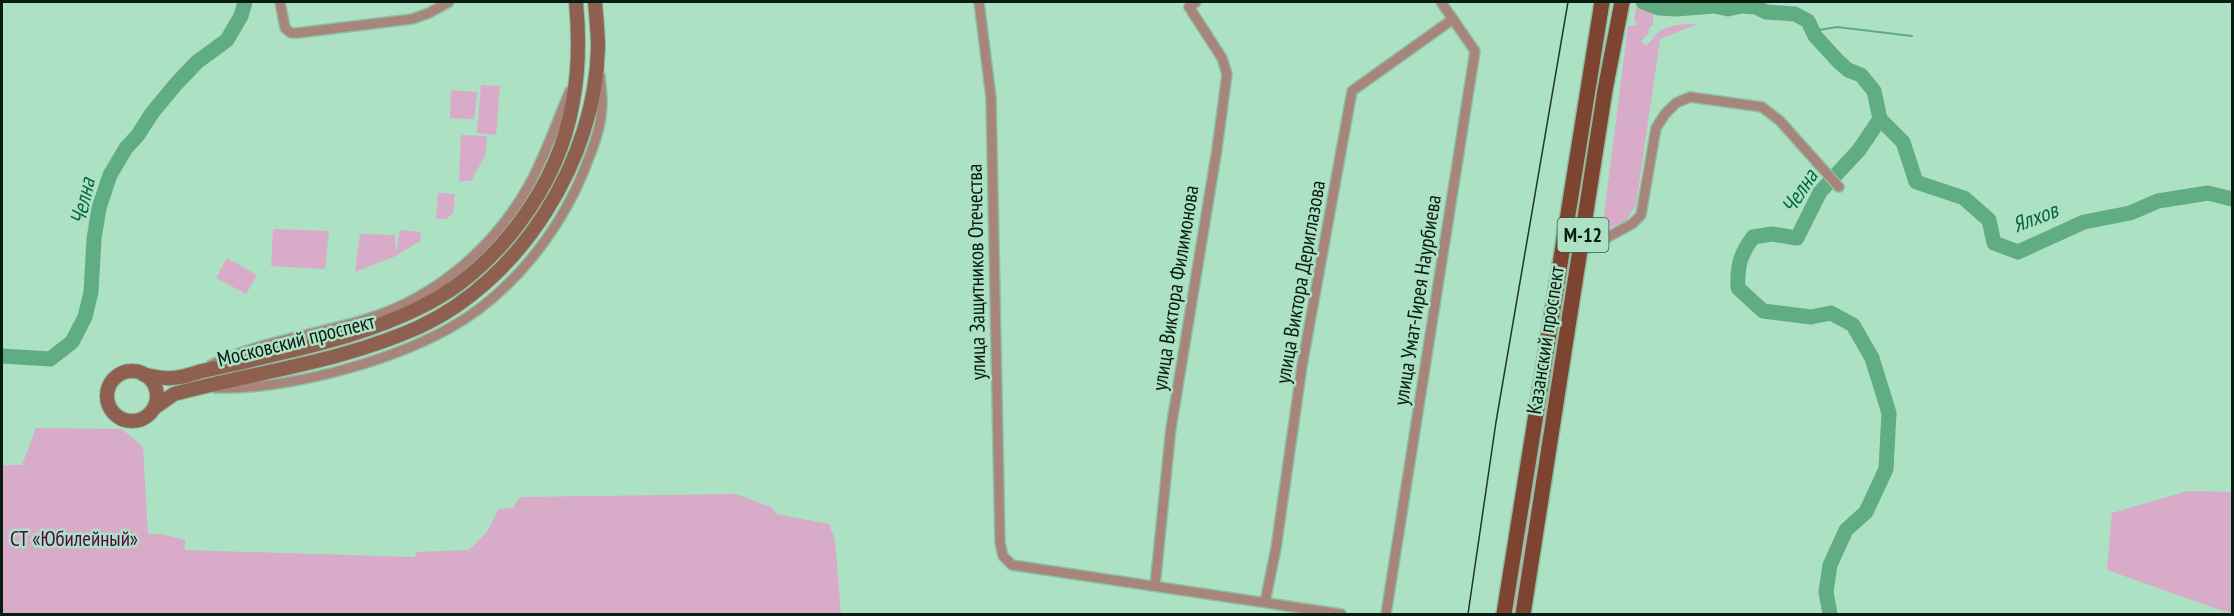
<svg xmlns="http://www.w3.org/2000/svg" width="2234" height="616" viewBox="0 0 2234 616" font-family="'PT Sans Narrow',sans-serif">
	<style>
		.green { fill: #d8abc9 }
		.lines { fill: none; stroke-linecap: round; stroke-linejoin: round }
		.stream { stroke: #60ac83; stroke-width: 2 }
		.river { stroke: #60ac83; stroke-width: 15 }
		.street-casing { stroke: #8fbea3; stroke-width: 12 }
		.secondary-casing { stroke: #8fbea3; stroke-width: 16 }
		.primary-casing { stroke: #8fbea3; stroke-width: 18 }
		.street { stroke: #a7857b; stroke-width: 9 }
		.secondary { stroke: #8f6050; stroke-width: 14 }
		.primary { stroke: #7d4431; stroke-width: 15 }
		.tram { stroke: #20392c; stroke-width: 1.5 }
		.labels { text-anchor: middle; dominant-baseline: central; stroke-width: 5; stroke-linejoin: round; paint-order: stroke }
		.shield { fill: #ade1c3; stroke: #3a5747; stroke-width: 1.5 }
		.shield-label { font-size: 20px; font-weight: bold; fill: #081c12 }
		.street-label { font-size: 21px; fill: #081c12; stroke: #ade1c3 }
		.park-label { font-size: 21px; fill: #550544; stroke: #ade1c3 }
		.water-label { font-size: 22px; font-style: italic; fill: #056741; stroke: #ade1c3 }
	</style>
	<rect width="100%" height="100%" fill="#ade1c3"/>
	<!-- green -->
	<g class="green">
		<path d="M1637,4l16,5v16l-4,3 -1,6 -7,7 4,5c7,-4 9,-10 14,-14 10,-8 27,-8 39,-8l-38,15 -24,166 -10,16 -24,10 26,-205 9,-1 -3,-6z"/>
		<path d="M1597,74h1l-7,46 -3,33 -72,461h-5z"/>
		<path d="M481,85l19,1 -4,49 -19,-2z"/>
		<path d="M451,90l26,2 -3,27 -24,-1z"/>
		<path d="M461,135l26,1 -2,20 -14,25h-12z"/>
		<path d="M438,193l17,1 -2,19 -7,6h-10z"/>
		<path d="M273,229l56,2 -4,38 -54,-3z"/>
		<path d="M400,230l21,2 -1,9 -24,15 -41,16 5,-38 35,1 1,18z"/>
		<path d="M227,258l30,17 -11,19 -30,-16z"/>
		<path d="M36,428l86,1 21,18 5,87h14l23,6v10l230,7 1,-5 53,-2 17,-17 13,-24 14,-1 7,-11 216,-3 35,13 5,7 53,10 6,16 6,74h-839v-149h20z"/>
		<path d="M2188,491l44,1v120l-9,-1 -116,-41 5,-57z"/>
	</g>
	<g class="lines">
		<!-- stream -->
		<path class="stream" d="M1813,31l24,-4 75,9"/>
		<!-- river -->
		<g class="river">
			<path d="M1643,2l16,6 17,1 38,-3 14,3 14,-3 14,1 10,5 29,2 13,7 7,15 23,25 10,9 13,5 13,16 6,28 -21,31 -39,42 -23,46 -25,-4 -19,3c-13,18 -16,29 -15,51l25,23 48,6 20,-4 22,12 19,33 17,55 -3,56 -20,43 -20,18 -16,35 -4,27 4,22"/>
			<path d="M1880,119l23,23 13,40 48,16 25,22 5,23 24,9 66,-30 46,-9 28,-12 50,-8 24,6"/>
			<path d="M2,356l48,3 22,-17 13,-25 6,-25 3,-53 5,-31 11,-33 16,-27 12,-13 14,-22 24,-29 21,-22 30,-22 14,-24 4,-14"/>
		</g>
		<defs>
			<g id="street">
				<path d="M280,2l5,26 6,5h6l115,-14 17,-6 20,-11"/>
				<path d="M979,2l12,96 9,445 3,13 9,9 329,49"/>
				<path d="M1580,252l52,-28 9,-9 15,-87 9,-14 11,-11 14,-6 72,10 18,14 59,66"/>
				<path d="M211,365c51,-25 108,-30 162,-48 65,-22 121,-70 155,-130 17,-30 28,-64 42,-96"/>
				<path d="M215,388c70,2 171,-25 233,-59 64,-35 115,-101 140,-169 7,-17 14,-38 14,-57 0,-9 -1,-18 -2,-27"/>
				<path d="M1155,586l16,-158 46,-279 10,-75 -5,-16 -33,-51 7,-5"/>
				<path d="M1265,602l11,-54 26,-182 50,-275 101,-72"/>
				<path d="M1386,614l89,-563 -34,-49"/>
			</g>
			<g id="secondary">
				<circle cx="132" cy="396" r="25"/>
				<path d="M144,375c9,1 18,4 27,3 10,0 21,-4 31,-7 25,-5 50,-11 75,-17 49,-11 97,-24 142,-46 77,-37 140,-122 154,-207 6,-32 6,-67 3,-99"/>
				<path d="M154,408l20,-14c81,-22 168,-32 245,-67 102,-47 177,-168 179,-280 0,-15 -2,-31 -3,-45"/>
			</g>
			<g id="primary">
				<path d="M1504,614l98,-612"/>
				<path d="M1523,614l82,-524 17,-88"/>
			</g>
		</defs>
		<!-- street casing -->
		<use href="#street" class="street-casing"/>
		<!-- secondary casing -->
		<use href="#secondary" class="secondary-casing"/>
		<!-- primary casing -->
		<use href="#primary" class="primary-casing"/>
		<!-- street -->
		<use href="#street" class="street"/>
		<!-- secondary -->
		<use href="#secondary" class="secondary"/>
		<!-- primary -->
		<use href="#primary" class="primary"/>
		<!-- tram -->
		<path class="tram" d="M1468,614l28,-192 72,-420"/>
	</g>
	<g class="labels">
		<!-- shield labels -->
		<rect class="shield" x="1557.5" y="218" width="51" height="34" rx="4.5"/>
		<g class="shield-label">
			<text x="1583" y="235">М-12</text>
		</g>
		<!-- street labels -->
		<g class="street-label">
			<text transform="translate(976 272) rotate(-91)">улица Защитников Отечества</text>
			<text transform="translate(1300 282) rotate(-80)">улица Виктора Дериглазова</text>
			<text transform="translate(1175 288) rotate(-81)">улица Виктора Филимонова</text>
			<text transform="translate(1417 300) rotate(-81)">улица Умат-Гирея Наурбиева</text>
			<text transform="translate(296 340) rotate(-14)">Московский проспект</text>
			<text transform="translate(1545 340) rotate(-81)">Казанский проспект</text>
		</g>
		<!-- park labels -->
		<g class="park-label">
			<text x="74" y="538">СТ «Юбилейный»</text>
		</g>
		<!-- water labels -->
		<g class="water-label">
			<text transform="translate(1799 191) rotate(-57)">Челна</text>
			<text transform="translate(82 201) rotate(-77)">Челна</text>
			<text transform="translate(2035 217) rotate(-21)">Ялхов</text>
		</g>
	</g>
	<!-- border -->
	<rect width="2234" height="616" fill="none" stroke="#081c12" stroke-width="6"/>
</svg>
